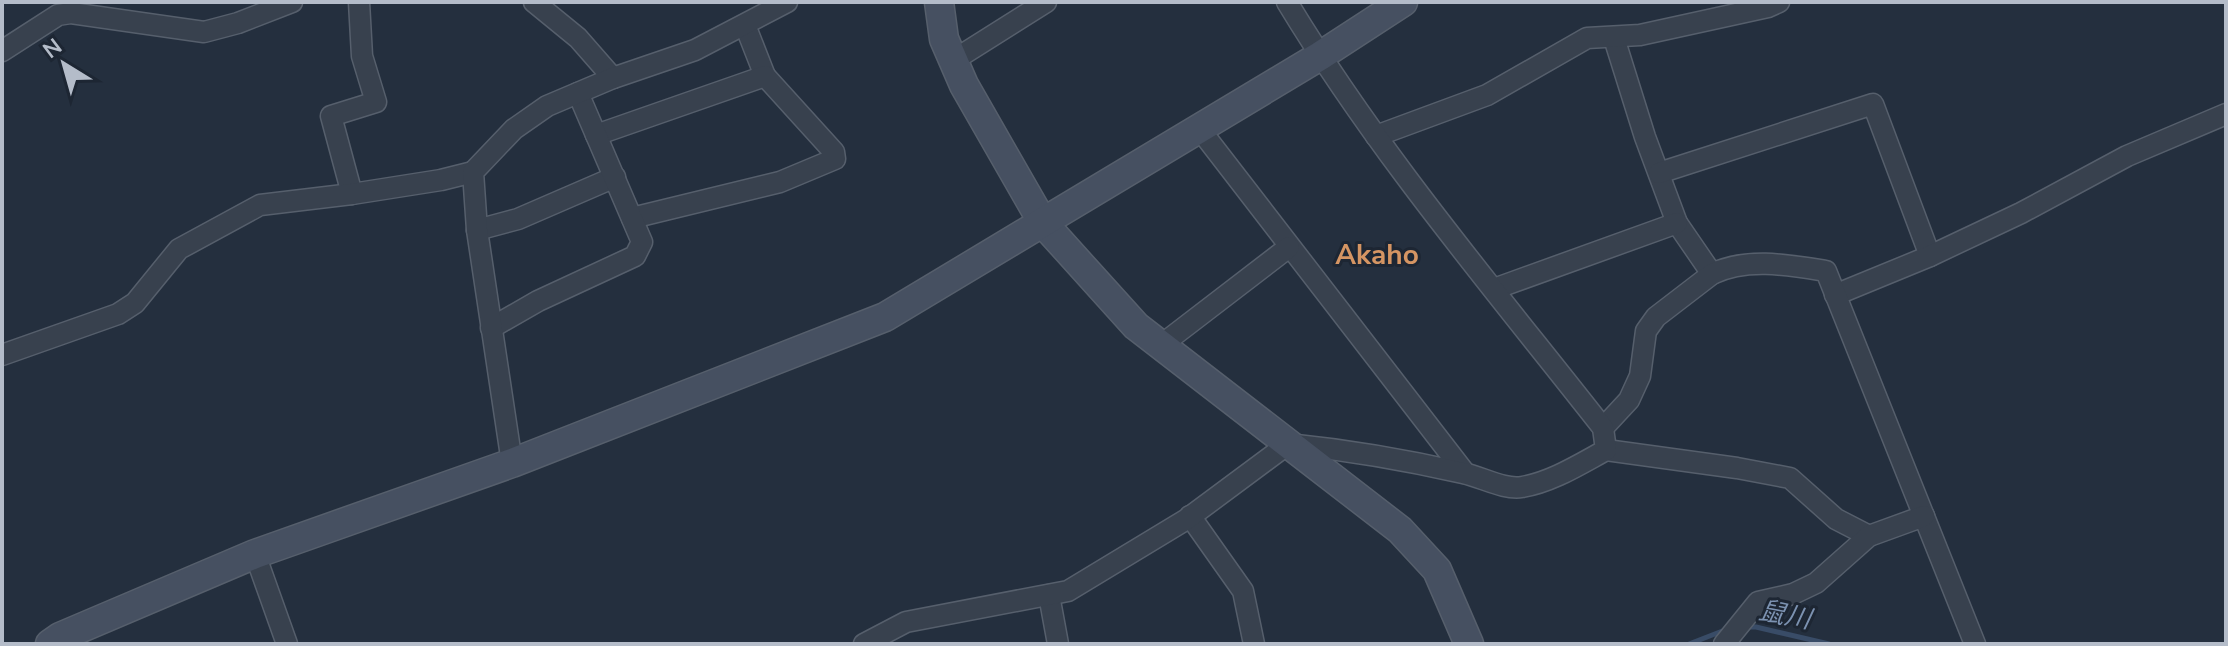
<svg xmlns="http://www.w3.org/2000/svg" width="2228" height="646" viewBox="0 0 2228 646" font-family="'Nunito Sans','Noto Sans JP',sans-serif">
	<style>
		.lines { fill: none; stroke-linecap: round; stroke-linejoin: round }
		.stream { stroke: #394c67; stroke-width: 5 }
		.street-casing { stroke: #565f6c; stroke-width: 23 }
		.secondary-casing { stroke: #565f6c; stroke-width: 31 }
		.street { stroke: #38414e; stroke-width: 20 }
		.secondary { stroke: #465061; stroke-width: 28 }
		.labels { text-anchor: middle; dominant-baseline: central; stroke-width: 6; stroke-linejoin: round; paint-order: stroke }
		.water-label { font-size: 26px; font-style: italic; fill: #7c92b1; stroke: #1d2633 }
		.quarter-label { font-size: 28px; font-weight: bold; fill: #d59563; stroke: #1d2633 }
	</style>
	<rect width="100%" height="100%" fill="#242f3e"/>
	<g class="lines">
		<!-- stream -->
		<g class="stream">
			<path d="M1747,627h9l73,17"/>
			<path d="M1689,644l36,-14"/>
		</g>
		<defs>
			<g id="street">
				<path d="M534,2l44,36 35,40"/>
				<path d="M745,25l20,51"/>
				<path d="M1614,38l31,99 32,86 35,51"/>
				<path d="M2,51l56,-36 13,-2 133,19 34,-9 54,-21"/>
				<path d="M954,60l92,-58"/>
				<path d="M1198,127l267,346"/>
				<path d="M596,135l169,-59 69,76 1,7 -55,23 -148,36"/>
				<path d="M1376,136l111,-41 100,-57 53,-3 128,-28 11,-5"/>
				<path d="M1659,173l214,-69 57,152"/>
				<path d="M352,194l-21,-78 45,-14 -14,-46 -3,-54"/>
				<path d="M477,230l41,-11 97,-42"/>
				<path d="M1494,289l183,-66"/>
				<path d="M1835,295l95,-39 91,-43 106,-57 99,-42"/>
				<path d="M491,328l47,-27 97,-45 7,-14 -64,-149"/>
				<path d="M1160,346l129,-99"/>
				<path d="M2,355l116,-41 17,-11 44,-54 81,-44 92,-11 89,-14 32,-8"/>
				<path d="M1603,428l26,-28 11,-24 6,-45 10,-14 56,-43c35,-17 77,-9 114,-3l149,373"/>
				<path d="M1606,450l131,18 53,10 46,41 33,17"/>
				<path d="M512,463l-35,-233 -4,-58 41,-43 33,-23 66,-28 82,-28 92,-48"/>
				<path d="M1190,516l53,75 11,53"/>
				<path d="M255,554l32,90"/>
				<path d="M1049,595l9,49"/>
				<path d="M864,644l42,-22 162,-31 119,-72 101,-75c59,6 118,16 175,29 19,4 41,17 59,14 30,-5 58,-23 84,-37l-3,-22c-109,-139 -224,-274 -316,-426"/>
				<path d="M1724,644l34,-42 35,-8 23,-11 53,-47 55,-20"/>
			</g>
			<g id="secondary">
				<path d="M939,2l5,37 20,46 79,138 93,103 264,204 37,40 32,74"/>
				<path d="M50,644l10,-7 195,-83 257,-91 373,-146 435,-261 83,-54"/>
			</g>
		</defs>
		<!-- street casing -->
		<use href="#street" class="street-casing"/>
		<!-- secondary casing -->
		<use href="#secondary" class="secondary-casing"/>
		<!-- street -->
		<use href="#street" class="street"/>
		<!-- secondary -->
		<use href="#secondary" class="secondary"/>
	</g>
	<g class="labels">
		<!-- water labels -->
		<g class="water-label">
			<text transform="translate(1785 615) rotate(11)">鼠川</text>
		</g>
		<!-- quarter labels -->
		<g class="quarter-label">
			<text x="1377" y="255">Akaho</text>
		</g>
	</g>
	<!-- border -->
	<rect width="2228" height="646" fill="none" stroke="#b4bcc9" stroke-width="8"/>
	<!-- north arrow -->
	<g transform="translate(64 64) rotate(323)" stroke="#1d2633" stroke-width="6" paint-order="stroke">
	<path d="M0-6L14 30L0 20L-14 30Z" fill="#b4bcc9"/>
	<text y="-12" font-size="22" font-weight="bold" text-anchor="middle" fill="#b4bcc9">N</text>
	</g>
</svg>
